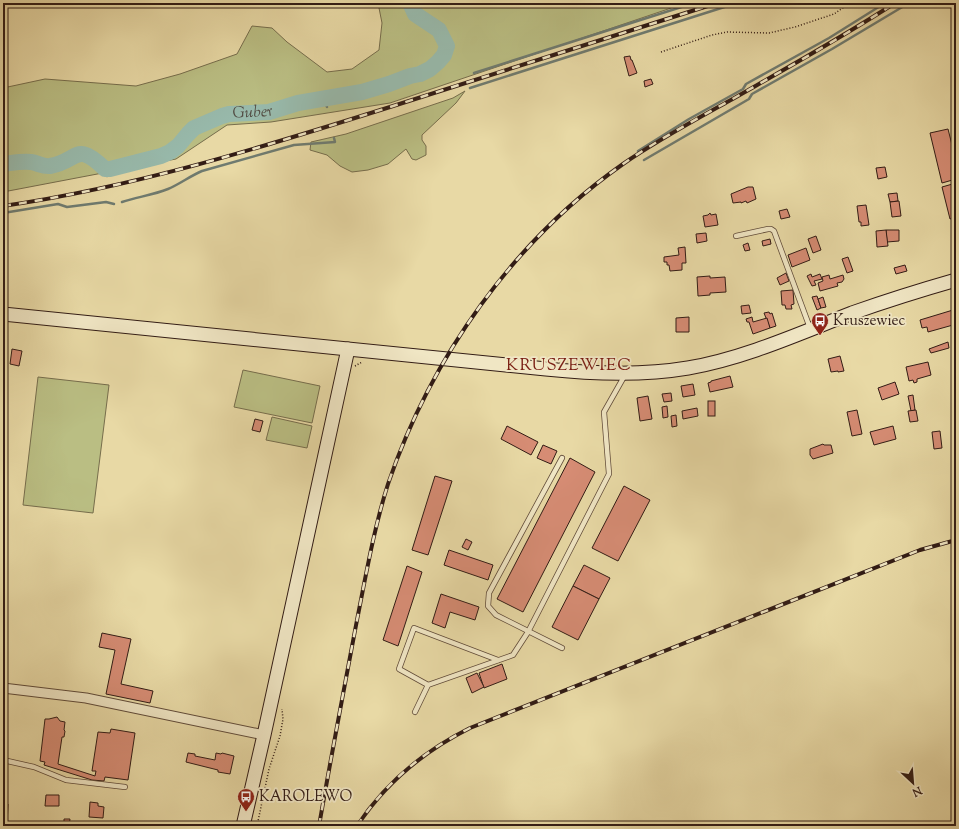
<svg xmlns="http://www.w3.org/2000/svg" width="959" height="829" viewBox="0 0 959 829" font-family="'Sorts Mill Goudy',serif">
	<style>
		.green { fill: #babe83; stroke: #766d4c }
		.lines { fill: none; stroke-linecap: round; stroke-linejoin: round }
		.stream { stroke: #6f7b70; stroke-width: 2.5 }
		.river { stroke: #98baac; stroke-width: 16 }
		.building { fill: #d68c74; stroke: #321c15 }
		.lane-casing { stroke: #604b39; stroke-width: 6 }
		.street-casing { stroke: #604b39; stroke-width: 11 }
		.secondary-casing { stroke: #321c15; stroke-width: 15 }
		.path { stroke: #321c15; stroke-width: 1.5; stroke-dasharray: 1 2; stroke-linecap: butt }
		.lane { stroke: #f0e6c4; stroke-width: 4.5 }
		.street { stroke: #f0e6c4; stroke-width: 9 }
		.secondary { stroke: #f0e6c4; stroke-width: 13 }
		.rail-casing { stroke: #321c15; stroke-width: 4 }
		.rail { stroke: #f0e6c4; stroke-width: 2.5; stroke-dasharray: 8; stroke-linecap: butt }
		.labels { text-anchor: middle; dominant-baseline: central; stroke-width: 3.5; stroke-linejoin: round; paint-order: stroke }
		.poi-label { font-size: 15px; fill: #321c15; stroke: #f0e6c4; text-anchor: start }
		.water-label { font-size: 16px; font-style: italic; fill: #514b42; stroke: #f0e6c4 }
		.quarter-label { font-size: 17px; letter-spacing: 1px; fill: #7a1f14; stroke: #f0e6c4 }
	</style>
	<rect width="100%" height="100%" fill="#e8d9a5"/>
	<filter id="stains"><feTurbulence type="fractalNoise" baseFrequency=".005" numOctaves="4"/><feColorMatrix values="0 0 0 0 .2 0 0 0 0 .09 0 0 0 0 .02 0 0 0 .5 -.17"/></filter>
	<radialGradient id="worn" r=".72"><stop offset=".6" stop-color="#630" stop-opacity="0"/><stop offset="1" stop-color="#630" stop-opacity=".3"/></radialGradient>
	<!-- green -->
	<g class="green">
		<path d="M378,3h308l-296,100 -119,19 -44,3 -51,34 -173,33v-104l42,-9 91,7 44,-12 57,-20 15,-28 20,2 15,14 40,30 25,-3 27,-19 3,-27z"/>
		<path d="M465,91l-9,12 -34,32v5l4,6v9l-10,5 -4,-1 -6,-10 -18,15 -20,6 -16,2 -12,-6 -13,-11 -17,-5 1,-8 35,-8 107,-36z"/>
		<path d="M243,370l77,16 -8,37 -78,-16z"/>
		<path d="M38,377l71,8 -16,128 -70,-8z"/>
		<path d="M272,417l40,9 -5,22 -41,-8z"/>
	</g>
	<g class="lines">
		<!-- stream -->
		<g class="stream">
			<path d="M953,3l1,2"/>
			<path d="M474,73l220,-70"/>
			<path d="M470,88l267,-85"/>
			<path d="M323,99l4,8"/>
			<path d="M638,151l51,-32 54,-30 3,-5 83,-46 56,-35"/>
			<path d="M644,160l105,-61 3,-5 80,-45 77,-46"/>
			<path d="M105,169l2,7"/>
			<path d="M122,202c15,-5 31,-7 46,-13 12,-5 22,-13 34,-18l92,-26 41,-3 -1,-4"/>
			<path d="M3,213l55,-9 9,3 39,-5 8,2"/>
		</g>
		<!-- river -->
		<path class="river" id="s1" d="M3,164c9,-1 19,-3 28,-2 7,1 12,5 19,4 29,-5 25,-26 55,3h5l51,-13 9,-4 8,-6 10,-12 6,-6 28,-12 7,-2 40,-2 29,-9 64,-11 27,-8 21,-8 10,-2 10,-5 8,-7 6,-7 3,-9 -8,-16 -24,-16 -5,-11"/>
	</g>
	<!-- building -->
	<g class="building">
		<path d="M630,56l1,4h1l5,13 -8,3 -5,-19z"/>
		<path d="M651,79l2,5 -8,3 -1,-6z"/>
		<path d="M948,129l8,32v18l-14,4 -12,-50z"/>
		<path d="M885,167l2,10 -9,2 -2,-11z"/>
		<path d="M956,183v34l-6,2 -8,-32z"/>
		<path d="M748,187h5l3,12 -9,4 -1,-2 -5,2v-1l-8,1 -2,-9z"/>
		<path d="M897,193l1,8 -8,1 -2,-8z"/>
		<path d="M899,201l2,15 -9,1 -2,-15z"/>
		<path d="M866,205l3,20 -8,1v-4h-2l-2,-16z"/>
		<path d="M787,209l3,8 -9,2 -2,-8z"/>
		<path d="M710,213l1,2 5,-1 2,11 -13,2 -2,-11 5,-1z"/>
		<path d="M886,230h13v11l-12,1z"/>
		<path d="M886,230l2,16 -11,1 -1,-16z"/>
		<path d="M706,233l1,8 -10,2 -1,-9z"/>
		<path d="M816,236l5,14 -8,3 -5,-14z"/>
		<path d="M770,239l1,5 -8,2 -1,-5z"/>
		<path d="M748,243l2,7 -5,1 -2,-6z"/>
		<path d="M685,247l1,16h-4v7l-12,1 -1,-6h-2v-3h-3v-5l15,-2 -1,-7z"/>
		<path d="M806,248l4,12 -18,7 -4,-12z"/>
		<path d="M848,257l5,14 -6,2 -5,-14z"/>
		<path d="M905,265l2,6 -11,3 -2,-6z"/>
		<path d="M786,273l3,8 -9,4 -3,-7z"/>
		<path d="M811,274l1,3 8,-3 2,5 -8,2 2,4 -4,1 -5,-10z"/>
		<path d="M829,275l1,4 13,-4 1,4 -2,3 -5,1 1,3 -18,5 -2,-8 5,-2 -1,-4z"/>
		<path d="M710,276v2l15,-1 1,15 -16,1v2l-12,1 -1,-19z"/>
		<path d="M793,290l1,14 -3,1 1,4h-6l-1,-4h-3l-1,-14z"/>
		<path d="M817,296l4,12 -4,2 -5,-13z"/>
		<path d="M823,297l3,10 -5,1 -3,-9z"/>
		<path d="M749,305l2,8 -9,1 -1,-8z"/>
		<path d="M953,310l3,9v8l-2,1 -1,-3 -25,7 -1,-5 -5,1 -2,-8z"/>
		<path d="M769,312l1,2 2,-1 4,13 -6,2 -6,-15z"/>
		<path d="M689,317v15h-13v-14z"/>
		<path d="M752,317l1,5 14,-4 3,10 -17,6 -4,-12h-2l-1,-3z"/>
		<path d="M948,342l1,6 -18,5 -2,-4z"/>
		<path d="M12,349l10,2 -3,15 -9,-2z"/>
		<path d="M840,356l4,15 -6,1v-1l-7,1 -3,-13z"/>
		<path d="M928,362l3,13 -14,4v3l-3,1 -1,-3 -4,1 -3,-14z"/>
		<path d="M730,376l3,11 -23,5 -2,-9 3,-1v-1z"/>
		<path d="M895,382l4,12 -17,6 -4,-12z"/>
		<path d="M693,384l2,11 -12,2 -2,-11z"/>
		<path d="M671,393l1,8 -8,1 -2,-8z"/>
		<path d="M913,395l2,15 -4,1 -3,-15z"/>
		<path d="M3,396l3,1 -3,22z"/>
		<path d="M648,396l4,23 -12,2 -3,-23z"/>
		<rect x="708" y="401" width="7" height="15"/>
		<path d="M667,406l1,11 -5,1 -1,-11z"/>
		<path d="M697,408l1,8 -15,3 -1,-8z"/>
		<path d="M857,410l5,24 -10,2 -5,-24z"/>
		<path d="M916,410l2,11 -8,1 -2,-11z"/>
		<path d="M676,415l1,11 -5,1 -1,-11z"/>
		<path d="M255,419l8,2 -3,11 -8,-2z"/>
		<path d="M507,426l31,16 -7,13 -30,-16z"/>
		<path d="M893,426l3,13 -22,6 -4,-13z"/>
		<path d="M940,431l2,17 -8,1 -2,-17z"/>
		<path d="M823,444l1,1h7l2,8 -20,6 -3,-4v-6z"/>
		<path d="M543,445l14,6 -6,13 -14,-6z"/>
		<path d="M570,458l25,14 -72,140 -26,-13z"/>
		<path d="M435,476l17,5 -24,74 -16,-5z"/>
		<path d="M624,486l26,14 -32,61 -26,-13z"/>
		<path d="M466,539l6,3 -4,8 -6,-3z"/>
		<path d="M449,550l44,15 -5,15 -44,-15z"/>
		<path d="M584,565l26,13 -11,21 -26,-13z"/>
		<path d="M407,566l15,6 -24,74 -15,-6z"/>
		<path d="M573,586l26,13 -21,41 -26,-13z"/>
		<path d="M441,594l38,13 -4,13 -25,-8 -5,16 -13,-5z"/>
		<path d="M102,633l29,6 -10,45 32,7 -3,12 -44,-9 9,-44 -16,-3z"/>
		<path d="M502,664l5,15 -23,9 -5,-15z"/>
		<path d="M477,673l7,14 -12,6 -6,-15z"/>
		<path d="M57,717l3,4 5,1 -1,8 1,1 -1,6h-2l-4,27 37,12 1,-5h-4l6,-39 12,1 1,-4 24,4 -7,47 -23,-3 -1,4 -12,-1 -48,-15 1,-3 -5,-1 5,-42h4z"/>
		<path d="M188,753l7,1v2l20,4 1,-7 5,1 1,-1 12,3 -4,18 -12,-2v-2l-32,-8z"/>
		<path d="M46,795h13v11h-14z"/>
		<path d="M90,802l8,1v3l6,1 -1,11 -14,-1z"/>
		<path d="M3,804h5l-1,22h-4z"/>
		<path d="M64,819h6l-1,7h-5z"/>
	</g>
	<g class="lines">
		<defs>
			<g id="lane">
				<path d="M736,236l32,-7h3l3,2 36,97"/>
				<path d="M562,458l-73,135 -1,13 8,9 66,33"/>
				<path d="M428,685l-29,-16 15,-41 84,32"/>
				<path d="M415,712l13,-27 85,-30 15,-23 81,-158 -5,-62 21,-37"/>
				<path d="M3,760l31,7 32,13 59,7"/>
			</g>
			<path id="street" d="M3,688l83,10 178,37"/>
			<g id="secondary">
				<path d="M3,314l543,55c48,5 95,7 142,-1 57,-10 110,-34 164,-55 34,-12 69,-23 104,-33"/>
				<path d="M243,826l21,-91 84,-386"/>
			</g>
		</defs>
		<!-- lane casing -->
		<use href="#lane" class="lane-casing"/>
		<!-- street casing -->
		<use href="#street" class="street-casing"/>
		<!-- secondary casing -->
		<use href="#secondary" class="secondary-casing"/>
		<!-- path -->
		<g class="path">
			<path d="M661,52l51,-17 15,-3 42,1 26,-6 39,-13 16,-11"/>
			<path d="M355,366l7,-4"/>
			<path d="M257,826l12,-57 11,-33 3,-17 -1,-10"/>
		</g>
		<!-- lane -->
		<use href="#lane" class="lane"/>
		<!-- street -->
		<use href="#street" class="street"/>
		<!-- secondary -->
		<use href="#secondary" class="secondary"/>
		<defs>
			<g id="rail">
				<path d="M3,206c132,-19 260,-59 387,-99 109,-35 218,-69 327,-104"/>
				<path d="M319,826c12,-69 25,-137 38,-206 9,-45 17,-92 31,-136 43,-126 125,-243 235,-320 33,-23 70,-43 106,-63 56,-32 112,-63 166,-98"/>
				<path d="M357,826c29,-44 67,-75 113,-98l450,-178 36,-10"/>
			</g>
		</defs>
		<!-- rail casing -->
		<use href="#rail" class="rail-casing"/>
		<!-- rail -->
		<use href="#rail" class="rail"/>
	</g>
	<!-- icons -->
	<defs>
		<symbol id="bus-pin" viewBox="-11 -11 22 30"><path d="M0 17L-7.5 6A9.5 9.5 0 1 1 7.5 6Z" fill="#8f2418" stroke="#f0e6c4"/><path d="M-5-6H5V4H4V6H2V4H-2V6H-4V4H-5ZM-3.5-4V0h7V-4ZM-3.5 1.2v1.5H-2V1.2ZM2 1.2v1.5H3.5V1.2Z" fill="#fff"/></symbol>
	</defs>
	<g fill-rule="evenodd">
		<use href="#bus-pin" x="810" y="311" width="20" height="27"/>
		<use href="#bus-pin" x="236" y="787" width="20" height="27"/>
	</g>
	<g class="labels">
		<!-- poi labels -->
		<g class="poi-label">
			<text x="833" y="321">Kruszewiec</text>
			<text x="259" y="797">KAROLEWO</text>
		</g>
		<!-- water labels -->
		<g class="water-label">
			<text stroke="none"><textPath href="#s1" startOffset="273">Guber</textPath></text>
		</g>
		<!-- quarter labels -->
		<g class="quarter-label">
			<text x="569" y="366">KRUSZEWIEC</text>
		</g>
	</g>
	<!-- margin -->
	<rect width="959" height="829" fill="none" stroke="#e8d9a5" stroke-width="16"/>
	<rect x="4" y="4" width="951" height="821" fill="none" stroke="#321c15" stroke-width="2"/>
	<rect x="8" y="8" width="943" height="813" fill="none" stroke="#321c15"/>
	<!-- north arrow -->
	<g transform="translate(913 783) rotate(154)" stroke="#f0e6c4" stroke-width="3" paint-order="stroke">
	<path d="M0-3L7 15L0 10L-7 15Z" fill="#321c15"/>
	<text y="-6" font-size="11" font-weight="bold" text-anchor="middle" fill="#321c15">N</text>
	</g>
	<rect width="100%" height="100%" filter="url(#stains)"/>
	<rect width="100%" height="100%" fill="url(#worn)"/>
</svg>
